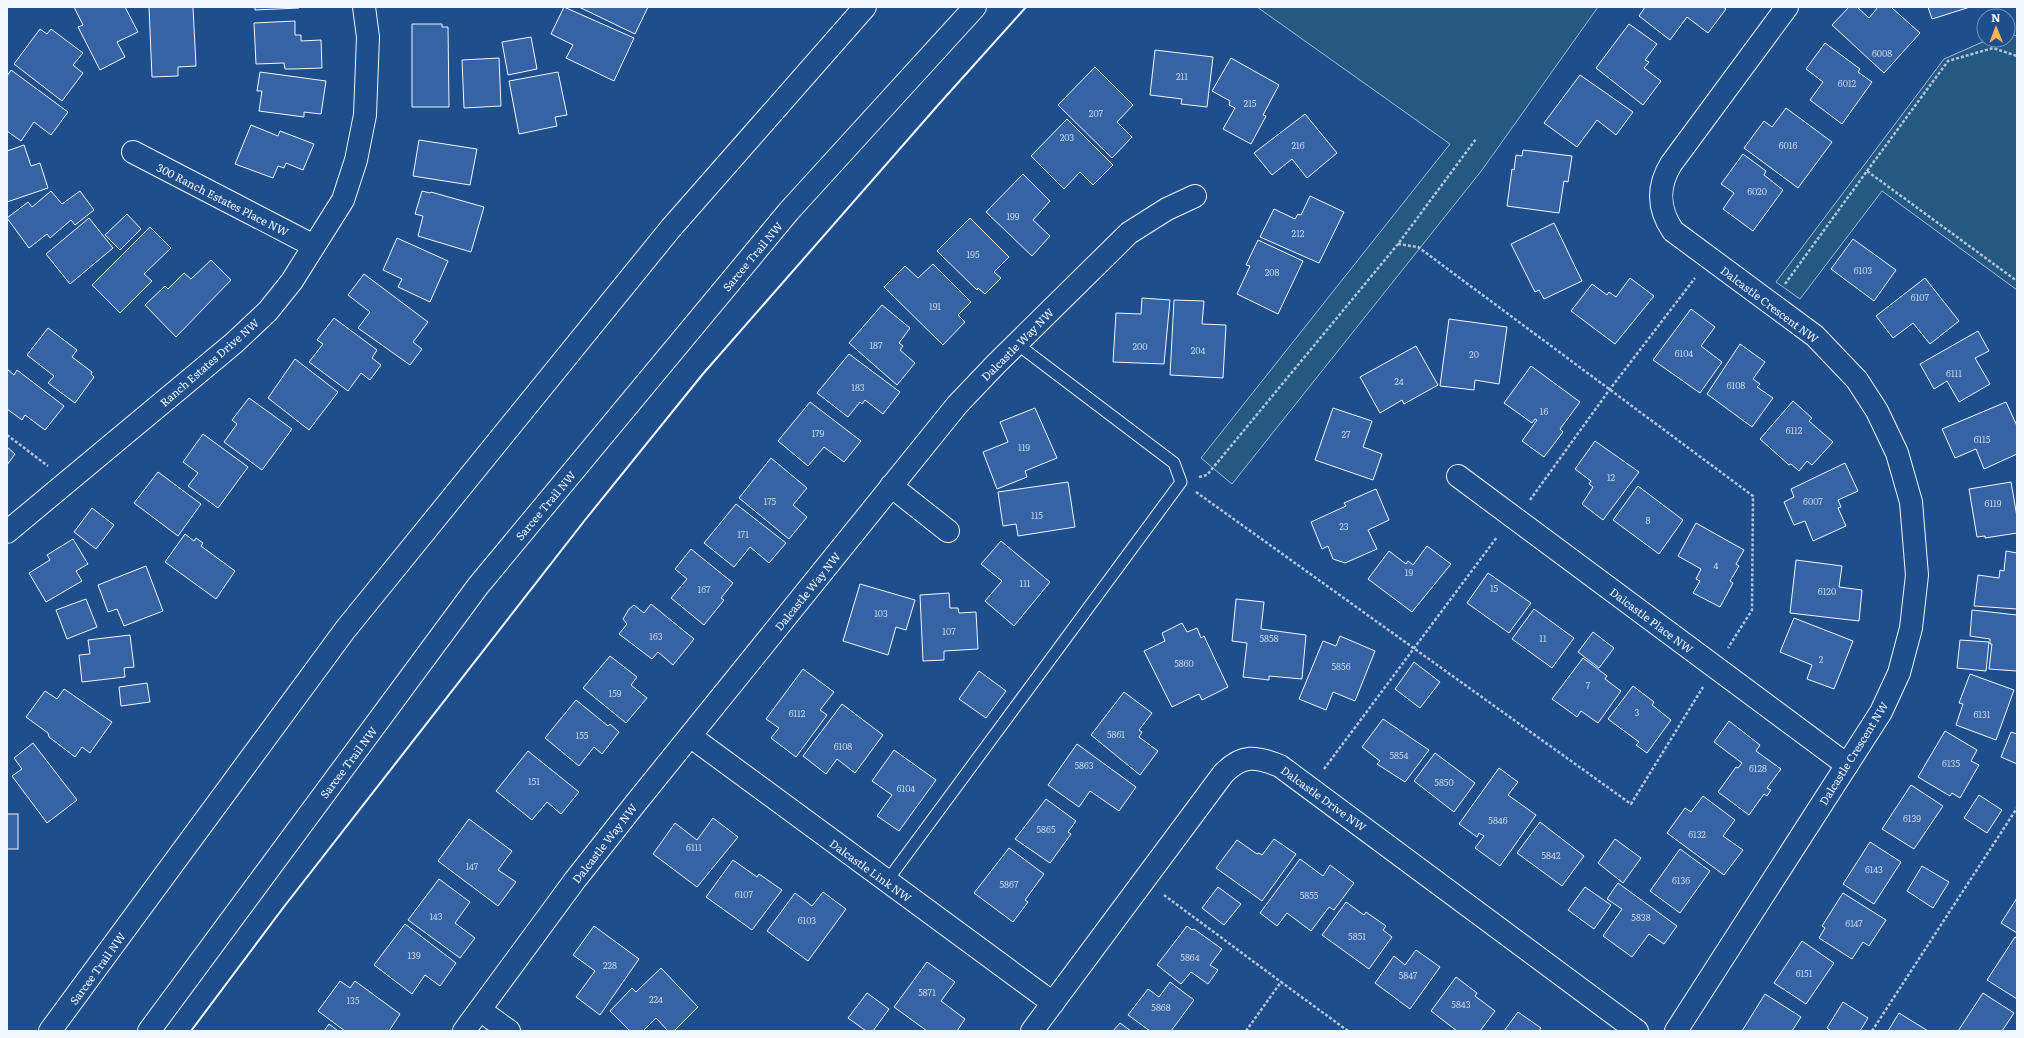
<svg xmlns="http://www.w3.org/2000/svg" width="2024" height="1038" viewBox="0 0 2024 1038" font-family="Literata,serif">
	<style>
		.green { fill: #245a82; stroke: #a8bbd7 }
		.building { fill: #3563a3; stroke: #f2f6ff }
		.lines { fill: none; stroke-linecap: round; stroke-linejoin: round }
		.lane-casing { stroke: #f2f6ff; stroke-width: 13 }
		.street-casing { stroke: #f2f6ff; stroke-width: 24 }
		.secondary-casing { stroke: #f2f6ff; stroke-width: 24 }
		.path { stroke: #b3c4dc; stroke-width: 2.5; stroke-dasharray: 3 2; stroke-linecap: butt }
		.lane { stroke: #1f4e8c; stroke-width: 11 }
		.street { stroke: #1f4e8c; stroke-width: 22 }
		.secondary { stroke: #1f4e8c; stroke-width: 22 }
		.wall { stroke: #f2f6ff; stroke-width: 2 }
		.labels { text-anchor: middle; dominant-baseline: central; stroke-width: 3; stroke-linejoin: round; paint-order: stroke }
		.number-label { font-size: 9px; fill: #c3d1e8 }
		.street-label { font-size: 11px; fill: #f2f6ff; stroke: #1f4e8c }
	</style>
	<rect width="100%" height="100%" fill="#1f4e8c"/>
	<!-- green -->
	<g class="green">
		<path d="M1257,7h341l-116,163 -250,314 -31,-26 249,-314z"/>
		<path d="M2008,33l9,3v254l-135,-99 -82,108 -24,-17 168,-223 43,-19h21z"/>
	</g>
	<!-- building -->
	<g class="building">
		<path d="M74,7h51l13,25 -21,10 8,15 -25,13 -22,-43 5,-2z"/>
		<path d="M149,7h44l3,59 -18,1v9l-26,1z"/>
		<path d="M255,7h44v1l-44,2z"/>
		<path d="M564,7l70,31 -20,43 -48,-23 7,-13 -22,-11z"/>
		<path d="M579,7h69l-13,27z"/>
		<path d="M1645,7h78l3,2 -18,24 -21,-16 -17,23 -31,-24z"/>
		<path d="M1849,7h8l12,11 9,-11h13l29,26 -36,40 -52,-48z"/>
		<path d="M1928,7h42l-38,12z"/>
		<path d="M295,21v14h6v6l20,-1 1,28 -29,1h-8l-1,-6 -28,1 -2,-41z"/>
		<path d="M412,24h30v3h6l1,80h-37z"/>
		<path d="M1629,24l28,20 -12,16 4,2 -5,6 17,13 -18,24 -47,-37z"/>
		<path d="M40,29l7,5 4,-5 32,24 -10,12 10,8 -21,28 -48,-37z"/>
		<path d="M531,37l6,32 -29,6 -6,-33z"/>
		<path d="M1825,43l35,26 -2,3 14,10 -30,42 -32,-24 13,-18 -17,-13z"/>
		<path d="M1155,50l58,7 -6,50 -26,-3 1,-5 -32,-4z"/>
		<path d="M499,58l2,48 -37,2 -2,-48z"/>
		<path d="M1231,58l48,27 -16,30 3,1 -15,28 -28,-15 12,-21 -6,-3 1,-4 -18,-10z"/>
		<path d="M1095,67l38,38 -16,17 15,15 -20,21 -54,-53z"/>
		<path d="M11,70l57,42 -17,23 -17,-13 -13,19 -14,-10v-55z"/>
		<path d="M260,72l66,9 -5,33 -17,-2v5l-45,-6 3,-20h-5z"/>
		<path d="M558,72l9,43 -12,2 2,9 -38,8 -10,-53z"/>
		<path d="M1580,75l53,37 -17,23 -19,-15 -20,27 -33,-24z"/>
		<path d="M1786,108l46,34 -34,46 -54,-40 20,-27 8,6z"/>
		<path d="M1305,114l32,39 -30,25 -15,-19 -20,16 -18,-22z"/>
		<path d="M1067,119l46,46 -20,20 -13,-13 -16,17 -33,-33z"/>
		<path d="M251,125l27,11 2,-5 34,13 -11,26 -17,-7 -2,5 -6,-2 -5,12 -38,-14z"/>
		<path d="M419,140l58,9 -7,36 -57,-9z"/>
		<path d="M24,145l7,21 9,-3 8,25 -41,14v-51z"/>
		<path d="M1523,150l49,6 -4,26 -4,-1 -5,32 -52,-7 5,-37 2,1 2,-15 6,1z"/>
		<path d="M1743,154l23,17 -2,4 19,15 -30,41 -30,-22 11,-16 -13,-9z"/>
		<path d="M1023,174l27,27 -17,19 17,16 -18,20 -46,-44z"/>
		<path d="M51,191l11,13 18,-13 14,19 -19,15 -4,-5 -21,18 -3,-4 -18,14 -22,-30 21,-16 4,5z"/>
		<path d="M422,191l8,2 1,-1 53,15 -13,45 -53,-16 5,-20 -8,-2z"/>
		<path d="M1310,196l34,16 -25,51 -59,-26 14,-28 21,10 3,-5 3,1z"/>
		<path d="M127,214l14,15 -21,21 -15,-15z"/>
		<path d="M89,218l24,30 -43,36 -24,-30z"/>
		<path d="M970,218l39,39 -15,15 7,6 -16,16 -7,-6 -1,2 -40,-39z"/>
		<path d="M1554,223l28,58 -38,18 -5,-9 -4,2 -24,-48z"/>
		<path d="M150,227l21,21 -27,26 8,7 -32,32 -28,-28z"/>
		<path d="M397,238l51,23 -18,41 -32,-15 4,-8 -19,-9z"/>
		<path d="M1853,239l43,31 -22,31 -43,-32z"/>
		<path d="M1258,240l45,21 -25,53 -41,-20 13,-28 -4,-1z"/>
		<path d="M211,260l20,20 -55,57 -31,-32 20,-19 3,3 16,-16 7,6z"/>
		<path d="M933,264l38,38 -13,13 7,7 -22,23 -59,-58 21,-21 13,12z"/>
		<path d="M364,274l64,48 -15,20 9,7 -12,16 -52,-37 12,-16 -22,-17z"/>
		<path d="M1630,278l24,18 -39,48 -44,-33 21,-27 15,11 2,-3 7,5z"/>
		<path d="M1925,278l34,43 -29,23 -17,-21 -20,15 -17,-22z"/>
		<path d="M1142,298l28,2 -6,64 -51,-2 3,-49 25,1z"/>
		<path d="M1174,300l30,1 -2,23 24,1 -3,53 -53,-3z"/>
		<path d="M882,305l28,23 -11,15 4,3 -3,4 15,13 -18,22 -48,-42z"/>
		<path d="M1691,309l24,18 -14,19 21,16 -22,31 -47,-33z"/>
		<path d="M334,318l43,32 -5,8 9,7 -11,15 -9,-7 -13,18 -39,-29 14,-18 -6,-4z"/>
		<path d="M1449,319l58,8 -8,57 -24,-4 -1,10 -34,-4z"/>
		<path d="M48,328l29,22 -5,7 20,15 -1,2 3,3 -19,26 -27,-20 6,-7 -27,-21z"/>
		<path d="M1978,331l11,20 -14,7 15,26 -31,18 -12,-21 -13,8 -14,-25z"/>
		<path d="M1740,344l25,18 -12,17 7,5 -3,3 16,11 -21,29 -45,-33z"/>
		<path d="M1416,346l22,39 -34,19 -2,-4 -22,13 -20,-36z"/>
		<path d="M849,354l51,38 -17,22 -18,-14 -3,4 -2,-2 -12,15 -31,-24z"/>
		<path d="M295,359l43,33 -29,38 -41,-32z"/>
		<path d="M1531,366l49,36 -20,27 3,3 -19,25 -22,-16 15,-21 -2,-1 -3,4 -28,-20z"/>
		<path d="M7,369l7,6 3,-5 47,36 -19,24 -20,-15 -3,5 -15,-11z"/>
		<path d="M249,398l43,31 -30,41 -38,-28 13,-18 -5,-4z"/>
		<path d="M1793,401l19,17 -3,3 24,21 -21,23 -5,-4 -8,10 -8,-7 -2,1 -29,-26z"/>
		<path d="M810,402l51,39 -17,21 -20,-15 -16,19 -30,-25z"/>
		<path d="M2006,402l11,24v28l-33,15 -8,-20 -21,9 -13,-29z"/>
		<path d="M1035,408l22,50 -32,13 2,6 -30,12 -14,-37 25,-10 -8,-20z"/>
		<path d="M1333,408l39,13 -9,26 19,7 -9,26 -58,-20z"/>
		<path d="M203,434l45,33 -30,41 -30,-22 10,-13 -15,-11z"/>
		<path d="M1595,441l44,31 -36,48 -21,-16 11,-17 -4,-3 2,-3 -16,-12z"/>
		<path d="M7,447l8,7 -8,11z"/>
		<path d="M771,458l36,30 -14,17 14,12 -18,22 -50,-41z"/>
		<path d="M1845,463l13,28 -20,9 3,7 -3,1 8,18 -33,15 -8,-20 -11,4 -10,-23 10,-5 -3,-8z"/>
		<path d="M158,472l43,32 -23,32 -44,-33z"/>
		<path d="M1068,482l7,45 -57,9 -2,-12 -13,2 -5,-34z"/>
		<path d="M2011,482l6,35v16l-32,5v-2l-8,1 -8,-48z"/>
		<path d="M1638,486l45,34 -24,34 -46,-34z"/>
		<path d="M1376,489l13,31 -21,10 9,19 -32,14 -12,-4 -5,-13 -6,3 -11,-27 35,-16 -2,-3z"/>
		<path d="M736,504l50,39 -17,20 -19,-16 -16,20 -30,-24z"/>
		<path d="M92,508l22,17 -18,24 -22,-17z"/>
		<path d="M1696,523l48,27 -8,14 3,2 -9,15 3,2 -13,24 -27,-14 7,-12 -4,-2 5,-10 -23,-13z"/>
		<path d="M185,534l9,7 2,-3 7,5 -2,3 34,25 -19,28 -51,-37z"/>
		<path d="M73,539l15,25 -12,7 6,10 -36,21 -17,-29 21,-13 -3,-5z"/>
		<path d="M1001,541l49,41 -36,44 -29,-25 17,-20 -21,-17z"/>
		<path d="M1427,546l24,18 -39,48 -44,-33 21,-28 17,13 2,-3 5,4z"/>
		<path d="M691,549l42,34 -12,15 3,2 -20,25 -33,-27 16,-19 -12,-10z"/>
		<path d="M2006,551l11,2v56l-43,-3 4,-31 21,3 1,-8 4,1z"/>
		<path d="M1796,560l46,6 -3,21 23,3 -3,31 -69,-8z"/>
		<path d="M146,566l17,45 -39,15 -7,-17 -9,3 -10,-27z"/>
		<path d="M1488,573l43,30 -22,30 -42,-30z"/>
		<path d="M860,584l55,16 -9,30 -10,-3 -8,28 -45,-14z"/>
		<path d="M949,593l1,15h8l1,5 17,-1 2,37 -34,2v9l-21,1 -3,-66z"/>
		<path d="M86,599l11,28 -30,12 -11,-29z"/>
		<path d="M1236,599l28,3 -3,27 45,6 -4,44 -33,-3v4l-26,-3 4,-34 -15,-2z"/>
		<path d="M651,604l43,35 -21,26 -15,-13 -6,7 -33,-25 8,-10 -4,-5 6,-10 5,-4 10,8z"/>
		<path d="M1534,609l40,29 -22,30 -40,-29z"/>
		<path d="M1972,610l45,5v56l-28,-2 3,-25h-2v-5l-20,-3z"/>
		<path d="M1794,618l59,23 -19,48 -27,-10 5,-14 -32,-13z"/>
		<path d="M1182,623l5,9 10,-4 4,10 3,-2 24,51 -26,13 -3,-6 -27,13 -28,-56 21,-10 -3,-8z"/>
		<path d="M1593,632l21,16 -15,20 -21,-16z"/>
		<path d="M130,635l4,32 -10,1 1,9 -43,5 -3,-27 11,-1 -2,-14z"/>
		<path d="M1340,636l35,15 -20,50 -22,-9 -7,18 -27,-11 24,-58 13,5z"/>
		<path d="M1960,640l29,2 -3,29 -29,-3z"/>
		<path d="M610,656l27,21 -6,8 16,13 -21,25 -43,-35z"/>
		<path d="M1583,658l24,18 -2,3 16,12 -23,32 -17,-12 -4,6 -25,-18z"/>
		<path d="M1414,662l26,20 -20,26 -25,-19z"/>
		<path d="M803,669l31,23 -14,18 7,5 -31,42 -25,-19 8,-10 -13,-9z"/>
		<path d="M979,671l27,20 -20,27 -27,-19z"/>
		<path d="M1970,674l44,16 -18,50 -40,-15 7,-21 -4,-1z"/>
		<path d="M147,683l3,19 -29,4 -2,-19z"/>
		<path d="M1633,686l21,16 -2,3 19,15 -24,33 -11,-8 3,-3 -31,-23z"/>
		<path d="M64,689l48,33 -22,31 -8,-6 -7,10 -26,-20 -1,-4 -22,-16 19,-26 12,8z"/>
		<path d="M1124,692l28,21 -13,17 3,2 -3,5 19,14 -18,24 -49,-40z"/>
		<path d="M576,700l32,26 2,-2 9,8 -17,22 -8,-7 -15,19 -34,-28z"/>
		<path d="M842,704l41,31 -28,38 -18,-14 -11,15 -23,-18z"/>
		<path d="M1383,719l46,31 -24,32 -28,-18 3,-3 -18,-14z"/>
		<path d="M1729,721l31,24 -4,6 25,18 -14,19 4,2 -4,6 -3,-2 -15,21 -31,-23 18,-25 2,1 4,-5 -28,-21z"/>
		<path d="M1945,731l32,19 -6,11 8,4 -19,33 -8,-5 -2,3 -32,-19z"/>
		<path d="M2011,732l6,2v30l-16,-7z"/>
		<path d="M33,743l44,57 -30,23 -35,-47 10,-7 -8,-11z"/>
		<path d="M1077,744l59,43 -17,24 -29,-20 -11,16 -31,-22z"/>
		<path d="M894,750l42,30 -37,51 -22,-15 15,-21 -20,-14z"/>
		<path d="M528,751l51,41 -18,22 -14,-12 -15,18 -36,-29z"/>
		<path d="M1435,753l40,30 -21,29 -40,-31z"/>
		<path d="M1499,768l19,14 -10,13 28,20 -36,51 -25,-18 9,-12 -5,-3 -2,4 -18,-13z"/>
		<path d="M1911,785l32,21 -29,43 -32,-20z"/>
		<path d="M1979,795l23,15 -15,23 -23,-15z"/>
		<path d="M1703,796l32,24 -12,16 20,14 -19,25 -57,-42 18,-25 6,4z"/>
		<path d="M1046,799l30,22 -8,11 3,2 -21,29 -35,-24z"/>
		<rect x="7" y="814" width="11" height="35"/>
		<path d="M713,818l25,19 -41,50 -44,-33 22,-31 22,17z"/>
		<path d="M469,819l43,32 -14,19 18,12 -18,24 -60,-45z"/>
		<path d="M1540,822l44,34 -22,30 -45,-33z"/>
		<path d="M1274,839l22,15 -34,47 -46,-33 21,-28 20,14 2,-1 3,2z"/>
		<path d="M1615,839l26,19 -18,25 -25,-20z"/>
		<path d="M1870,842l31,20 -27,42 -31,-20z"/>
		<path d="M1009,848l35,26 -19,26 3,2 -15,20 -39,-29z"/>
		<path d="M1680,849l30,22 -30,42 -30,-22z"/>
		<path d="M1300,859l23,17 7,-11 24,18 -20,27 -5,-3 -18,24 -24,-18 -10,13 -17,-13z"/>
		<path d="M733,860l24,17 2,-3 23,16 -30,40 -46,-33z"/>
		<path d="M1922,866l27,16 -16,26 -26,-17z"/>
		<path d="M439,879l31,23 -15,21 20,15 -15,20 -52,-38z"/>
		<path d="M1618,883l59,43 -13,18 -15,-10 -17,23 -29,-21 19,-27 -15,-10z"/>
		<path d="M1218,887l23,17 -17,21 -22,-17z"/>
		<path d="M1585,887l26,18 -17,24 -26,-19z"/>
		<path d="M823,892l23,17 -38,52 -41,-30 28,-38 17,13z"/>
		<path d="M1843,893l43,27 -17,26 -6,-4 -11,17 -33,-21 6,-10 -3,-2z"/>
		<path d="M2017,898v35l-16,-10z"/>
		<path d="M1346,902l18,13 2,-3 20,14 -3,4 9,7 -23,32 -47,-34z"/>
		<path d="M405,924l51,39 -16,23 -15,-11 -13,19 -38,-29z"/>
		<path d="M594,926l45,33 -39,56 -24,-18 19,-26 -22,-16z"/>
		<path d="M1187,926l5,4 2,-1 28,20 -12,16 8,5 -10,14 -17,-12 -10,12 -24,-19z"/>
		<path d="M2015,937l2,1v61l-30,-19z"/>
		<path d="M1802,941l32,22 -28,41 -32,-21z"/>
		<path d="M1416,950l24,17 -30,42 -35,-26 19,-27 11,9z"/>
		<path d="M927,962l28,20 -14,19 24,18 -8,12h-30l-33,-24z"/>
		<path d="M661,968l37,39 -24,24h-6l-12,-13 -13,13h-13l-20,-20 22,-23 4,4z"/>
		<path d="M1456,977l21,16 -2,3 20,15 -15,20h-23l-26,-20z"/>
		<path d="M340,981l10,7 5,-7 45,33 -11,17h-44l-27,-20z"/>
		<path d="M1170,982l24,18 -23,31h-21l-22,-16 20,-26 11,8z"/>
		<path d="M867,993l22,16 -16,22h-7l-18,-13z"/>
		<path d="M1983,993l31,20 -12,18h-44z"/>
		<path d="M1765,994l36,23 -9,14h-50z"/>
		<path d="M1843,1002l25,16 -8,13h-29l-4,-3z"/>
		<path d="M1518,1012l23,16 -2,3h-35z"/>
		<path d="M1899,1013l29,18h-40z"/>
		<path d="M1120,1023l11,8h-18z"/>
		<path d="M329,1024l9,7h-14z"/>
	</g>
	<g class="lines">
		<defs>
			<path id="lane" d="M887,881l294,-399 -7,-19 -157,-119"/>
			<g id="street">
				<path d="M133,152l181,94"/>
				<path d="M1458,476l389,289"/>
				<path d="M891,486l57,45"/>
				<path d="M7,532l227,-189 34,-32 24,-30 51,-81 13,-40 9,-45 3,-78 -4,-30"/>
				<path d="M690,736l363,267"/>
				<path d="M480,1010l29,21"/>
				<path d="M464,1031l111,-151 60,-76 322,-399 39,-41 133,-131 38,-24 28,-13"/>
				<path d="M1032,1031l191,-257c19,-20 33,-18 57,-8l357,265"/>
				<path d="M1676,1031l205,-319 18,-39 12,-45 6,-53 -6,-73 -14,-49 -20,-42 -20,-31 -42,-44 -142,-105c-15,-22 -16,-44 -2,-67l116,-157"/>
			</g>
			<g id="secondary">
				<path d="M50,1031l295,-401 326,-402 194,-221"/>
				<path d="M149,1031l329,-445 311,-375 186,-204"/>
			</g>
		</defs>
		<!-- lane casing -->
		<use href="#lane" class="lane-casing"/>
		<!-- street casing -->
		<use href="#street" class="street-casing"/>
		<!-- secondary casing -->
		<use href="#secondary" class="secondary-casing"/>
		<!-- path -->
		<g class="path">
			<path d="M1867,171l81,-110 45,-13 24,8"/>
			<path d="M1398,244l20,3 335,249 -1,114 -24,38"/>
			<path d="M1785,284l82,-113 150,110"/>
			<path d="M7,435l41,31"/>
			<path d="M1199,477l8,-2 191,-231 78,-105"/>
			<path d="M1196,492l435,312 72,-117"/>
			<path d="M1530,500l80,-111 85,-111"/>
			<path d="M1324,769l173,-232"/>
			<path d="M1164,895l117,87"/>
			<path d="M1246,1031l35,-49 67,49"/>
			<path d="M1872,1031l145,-223"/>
		</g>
		<!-- lane -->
		<use href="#lane" class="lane"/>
		<!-- street -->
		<use href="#street" class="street"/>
		<!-- secondary -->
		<use href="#secondary" class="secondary"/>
		<!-- wall -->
		<path class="wall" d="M191,1031l92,-123 302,-388 117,-145 237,-271 87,-97"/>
	</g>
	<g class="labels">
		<!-- number labels -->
		<g class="number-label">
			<text x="1882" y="53">6008</text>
			<text x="1182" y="76">211</text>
			<text x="1847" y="83">6012</text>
			<text x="1250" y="103">215</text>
			<text x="1096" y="113">207</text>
			<text x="1067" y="137">203</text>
			<text x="1298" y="145">216</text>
			<text x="1788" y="145">6016</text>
			<text x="1757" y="191">6020</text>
			<text x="1013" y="216">199</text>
			<text x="1298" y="233">212</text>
			<text x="973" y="254">195</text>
			<text x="1863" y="270">6103</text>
			<text x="1272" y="272">208</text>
			<text x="1920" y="297">6107</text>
			<text x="935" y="306">191</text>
			<text x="876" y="345">187</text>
			<text x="1140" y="346">200</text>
			<text x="1198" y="350">204</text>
			<text x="1684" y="353">6104</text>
			<text x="1474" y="354">20</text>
			<text x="1954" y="373">6111</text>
			<text x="1399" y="381">24</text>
			<text x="1736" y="385">6108</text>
			<text x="858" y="387">183</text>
			<text x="1544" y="411">16</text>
			<text x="1794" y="430">6112</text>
			<text x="818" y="433">179</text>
			<text x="1346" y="434">27</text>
			<text x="1982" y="439">6115</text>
			<text x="1024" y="447">119</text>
			<text x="1611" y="477">12</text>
			<text x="770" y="501">175</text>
			<text x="1813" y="501">6007</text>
			<text x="1993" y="503">6119</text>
			<text x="1037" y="515">115</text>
			<text x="1648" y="520">8</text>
			<text x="1344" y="526">23</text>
			<text x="743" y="534">171</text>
			<text x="1716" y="565">4</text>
			<text x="1409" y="572">19</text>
			<text x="1025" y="583">111</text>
			<text x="1494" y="588">15</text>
			<text x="704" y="589">167</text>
			<text x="1827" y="591">6120</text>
			<text x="881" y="613">103</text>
			<text x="949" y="631">107</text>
			<text x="656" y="636">163</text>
			<text x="1269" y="638">5858</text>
			<text x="1543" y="638">11</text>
			<text x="1821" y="659">2</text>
			<text x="1184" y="663">5860</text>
			<text x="1341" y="666">5856</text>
			<text x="1588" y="685">7</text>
			<text x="615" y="693">159</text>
			<text x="1637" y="712">3</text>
			<text x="797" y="713">6112</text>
			<text x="1982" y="714">6131</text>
			<text x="1116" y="734">5861</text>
			<text x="582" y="735">155</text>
			<text x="843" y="746">6108</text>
			<text x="1399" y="755">5854</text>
			<text x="1951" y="763">6135</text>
			<text x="1084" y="765">5863</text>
			<text x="1758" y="768">6128</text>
			<text x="534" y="781">151</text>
			<text x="1444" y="782">5850</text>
			<text x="906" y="788">6104</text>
			<text x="1912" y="818">6139</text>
			<text x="1498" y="820">5846</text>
			<text x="1046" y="829">5865</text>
			<text x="1697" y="834">6132</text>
			<text x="694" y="847">6111</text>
			<text x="1551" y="855">5842</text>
			<text x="472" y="866">147</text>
			<text x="1874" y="869">6143</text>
			<text x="1681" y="880">6136</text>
			<text x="1009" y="884">5867</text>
			<text x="744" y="894">6107</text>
			<text x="1309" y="895">5855</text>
			<text x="436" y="916">143</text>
			<text x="1641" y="917">5838</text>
			<text x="807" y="920">6103</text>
			<text x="1854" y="923">6147</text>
			<text x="1357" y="936">5851</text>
			<text x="414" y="955">139</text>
			<text x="1190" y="957">5864</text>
			<text x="610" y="965">228</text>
			<text x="1804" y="973">6151</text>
			<text x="1408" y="975">5847</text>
			<text x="927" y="992">5871</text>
			<text x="656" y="999">224</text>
			<text x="353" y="1000">135</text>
			<text x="1461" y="1004">5843</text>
			<text x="1161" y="1007">5868</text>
		</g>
		<!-- street labels -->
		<g class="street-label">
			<text transform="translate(223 199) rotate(27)">300 Ranch Estates Place NW</text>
			<text transform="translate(752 256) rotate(-50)">Sarcee Trail NW</text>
			<text transform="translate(1770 304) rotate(37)">Dalcastle Crescent NW</text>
			<text transform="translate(1017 344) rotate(-45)">Dalcastle Way NW</text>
			<text transform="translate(209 362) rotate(-41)">Ranch Estates Drive NW</text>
			<text transform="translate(545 505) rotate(-50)">Sarcee Trail NW</text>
			<text transform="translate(807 591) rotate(-51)">Dalcastle Way NW</text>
			<text transform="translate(1652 620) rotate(37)">Dalcastle Place NW</text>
			<text transform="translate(1853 753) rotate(-58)">Dalcastle Crescent NW</text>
			<text transform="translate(348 762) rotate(-53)">Sarcee Trail NW</text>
			<text transform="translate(1324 798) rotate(36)">Dalcastle Drive NW</text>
			<text transform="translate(604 843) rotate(-52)">Dalcastle Way NW</text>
			<text transform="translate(871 870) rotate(36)">Dalcastle Link NW</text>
			<text transform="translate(97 968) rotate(-54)">Sarcee Trail NW</text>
		</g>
	</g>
	<!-- border -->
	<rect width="2024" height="1038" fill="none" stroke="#f2f6ff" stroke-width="16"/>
	<!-- north arrow -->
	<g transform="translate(1996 28) rotate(359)"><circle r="19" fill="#1f4e8c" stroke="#7391ba"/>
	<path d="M0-3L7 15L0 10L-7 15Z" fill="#ffb74d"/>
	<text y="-6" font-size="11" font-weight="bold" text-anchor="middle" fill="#f2f6ff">N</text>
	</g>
</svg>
